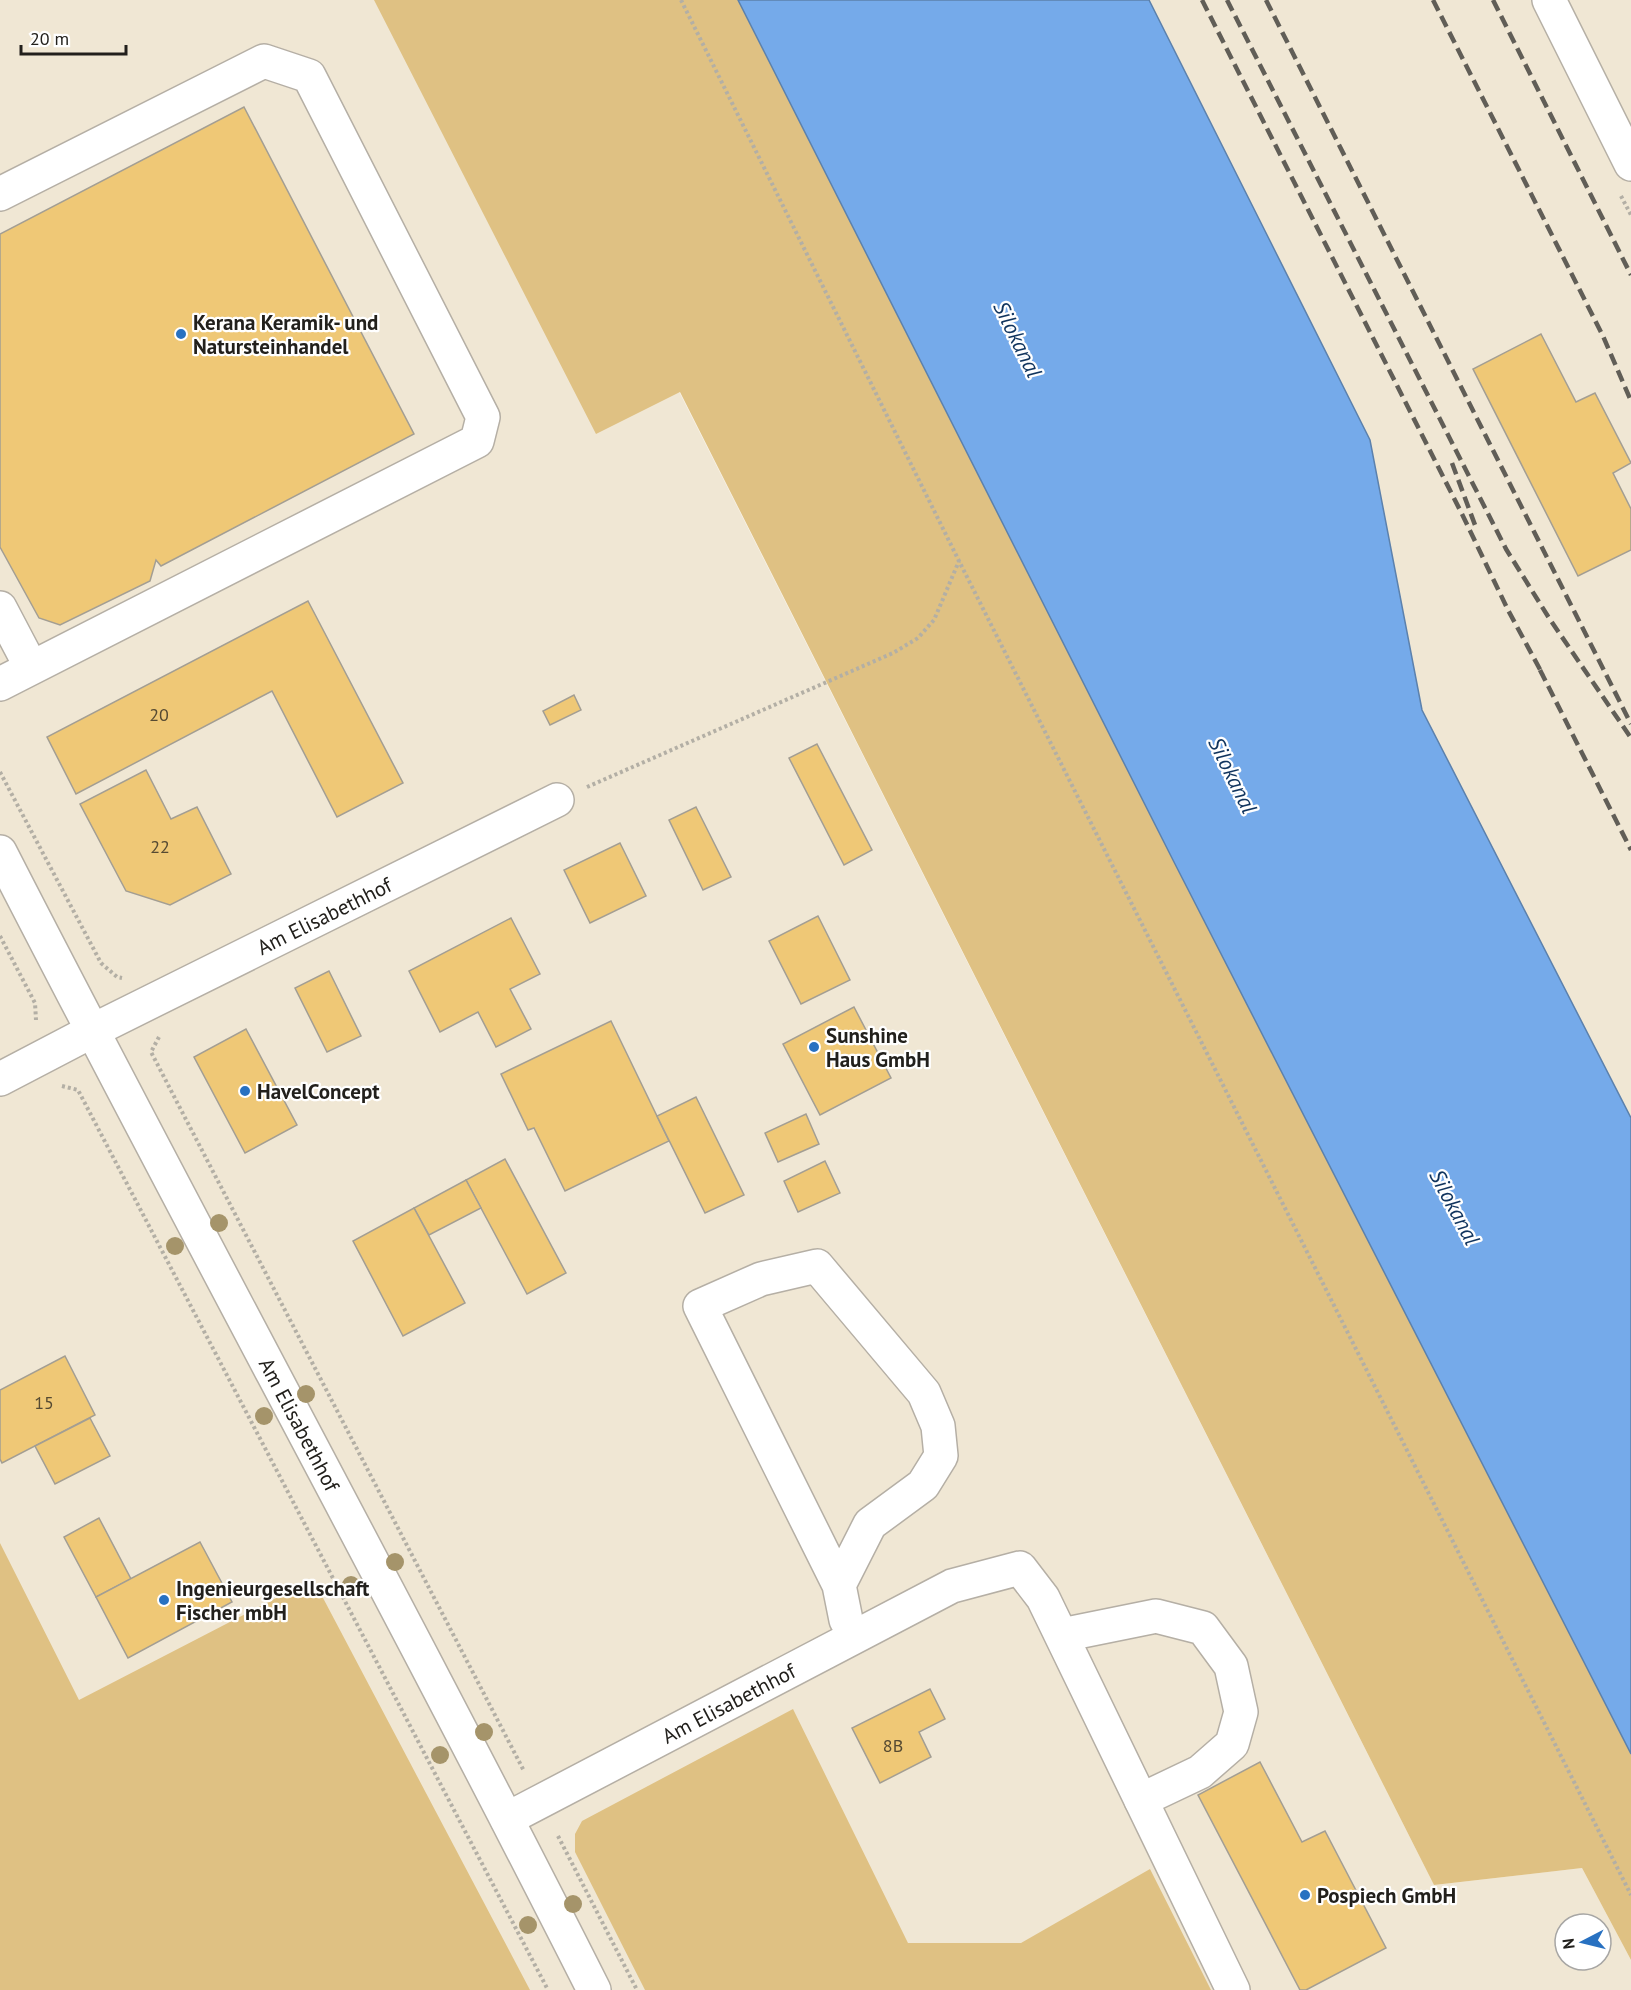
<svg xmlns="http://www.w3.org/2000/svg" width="1631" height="1990" viewBox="0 0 1631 1990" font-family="'PT Sans',sans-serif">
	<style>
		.built { fill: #f0e7d4; fill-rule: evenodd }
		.green { fill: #dfc183 }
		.water { fill: #75aaea; stroke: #5c81ac; stroke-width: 1.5 }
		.building { fill: #efc876; stroke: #a39e93; stroke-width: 1.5 }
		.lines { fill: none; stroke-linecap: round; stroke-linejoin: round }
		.minor-casing { stroke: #b5afa5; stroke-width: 36 }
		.path { stroke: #b3afa5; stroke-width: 4; stroke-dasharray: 3 3; stroke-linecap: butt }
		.minor { stroke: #fff; stroke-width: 33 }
		.rail { stroke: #615e57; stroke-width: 4.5; stroke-dasharray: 12 6; stroke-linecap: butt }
		.tree { fill: #a5946a }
		.poi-dot { fill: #2871c1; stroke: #fff; stroke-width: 2 }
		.labels { text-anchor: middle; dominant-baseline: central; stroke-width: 4.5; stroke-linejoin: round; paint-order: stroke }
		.number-label { font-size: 18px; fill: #554a32 }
		.poi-label { font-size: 21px; font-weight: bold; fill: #22201c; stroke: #fff; text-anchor: start }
		.street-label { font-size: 21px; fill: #22201c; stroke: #fff }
		.water-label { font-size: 22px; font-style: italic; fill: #10345e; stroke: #fff }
	</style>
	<rect width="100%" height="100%" fill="#f9f3e7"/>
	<!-- built -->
	<g class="built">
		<path d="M0,0h481l953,1885 148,-17 49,92v30h-1631zM1565,1924h36v36h-36z"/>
		<path d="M1149,0h482v1118l-209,-408 -52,-270z"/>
	</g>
	<!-- green -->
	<g class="green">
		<path d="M374,0h364l437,864 456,890v206l-49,-92 -148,17 -754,-1493 -84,42z"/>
		<path d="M0,1543l79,157 234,-121 217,411h-530z"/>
		<path d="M793,1709l115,234h113l129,-74 61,121h-566l-70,-138v-18l7,-13z"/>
	</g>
	<!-- water -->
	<path class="water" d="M738,0h411l221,440 52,270 209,408v636l-456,-890z"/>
	<!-- building -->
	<g class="building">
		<path d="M244,107l170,327 -253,132 -5,-6 -6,21 -90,44 -21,-7 -39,-71v-313z"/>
		<path d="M1541,334l35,68 19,-9 36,70 -18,10 18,36v41l-53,26 -105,-207z"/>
		<path d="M308,601l95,182 -66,34 -65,-126 -196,103 -29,-57z"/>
		<path d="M574,695l7,15 -31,15 -7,-14z"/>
		<path d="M817,744l55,106 -28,15 -55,-107z"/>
		<path d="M146,770l25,49 26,-12 34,67 -61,31 -44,-14 -46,-87z"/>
		<path d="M696,807l35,70 -28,13 -34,-70z"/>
		<path d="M620,843l26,53 -56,27 -26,-53z"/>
		<path d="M818,916l32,64 -49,24 -32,-63z"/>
		<path d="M511,918l29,56 -30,15 21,40 -35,18 -18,-35 -38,20 -31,-61z"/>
		<path d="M329,971l32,65 -34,16 -32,-64z"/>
		<path d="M854,1007l37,71 -71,37 -37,-71z"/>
		<path d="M611,1021l58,120 -104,50 -31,-63 -6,2 -27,-56z"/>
		<path d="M246,1029l51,96 -52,28 -51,-96z"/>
		<path d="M696,1097l48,98 -39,18 -48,-97z"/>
		<path d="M806,1114l13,30 -41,18 -13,-29z"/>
		<path d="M505,1159l61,114 -39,21 -61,-114z"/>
		<path d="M825,1161l15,32 -42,19 -14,-31z"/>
		<path d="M466,1180l15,28 -52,27 -15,-27z"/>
		<path d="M414,1208l51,95 -62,33 -50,-95z"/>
		<path d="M65,1356l30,59 -93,48 -2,-4v-69z"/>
		<path d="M90,1418l20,38 -55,28 -20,-38z"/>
		<path d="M99,1518l32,61 -35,18 -32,-60z"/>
		<path d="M200,1542l32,60 -104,56 -32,-61z"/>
		<path d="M930,1689l15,30 -26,13 12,25 -51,26 -28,-55z"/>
		<path d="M1260,1762l42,80 23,-11 61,117 -80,42h-6l-102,-195z"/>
	</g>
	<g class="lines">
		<defs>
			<g id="minor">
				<path d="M1549,0l82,164"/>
				<path d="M0,194l264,-133 45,15 174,341 -6,24 -477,243"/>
				<path d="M0,608l31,59"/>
				<path id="s1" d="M0,852c195,381 401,756 594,1138"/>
				<path id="s2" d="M0,1079l92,-48 465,-231"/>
				<path d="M839,1585l-139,-279 61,-27 56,-13 107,127 14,33 3,30 -18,29 -53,39 -31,61 7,35"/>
				<path d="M1062,1635l94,-19 47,12 28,38 10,46 -9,32 -32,28 -59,28"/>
				<path id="s3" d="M507,1819l445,-233 68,-18 23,30 190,392"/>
			</g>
		</defs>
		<!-- minor casing -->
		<use href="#minor" class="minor-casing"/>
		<!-- path -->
		<g class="path">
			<path d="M681,0l278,561 672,1334"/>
			<path d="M1621,196l10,19"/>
			<path d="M0,772l101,191 16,14 5,1"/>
			<path d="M587,787l306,-134 25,-15 16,-18 25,-59"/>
			<path d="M0,936l35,67 1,17"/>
			<path d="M159,1037l-8,15 373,719"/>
			<path d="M62,1086l16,4 470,900"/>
			<path d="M558,1836l79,154"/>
		</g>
		<!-- minor -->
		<use href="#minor" class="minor"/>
		<!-- rail -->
		<g class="rail">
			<path d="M1202,0l260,514 46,96 35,65"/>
			<path d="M1227,0l279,549 43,69 82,120"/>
			<path d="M1266,0l365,724"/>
			<path d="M1433,0l170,336 28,65"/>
			<path d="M1493,0l138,275"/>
			<path d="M1452,463l23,62"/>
			<path d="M1540,670l91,180"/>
		</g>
	</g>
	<!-- trees -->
	<g class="tree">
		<circle cx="219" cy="1223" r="9"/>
		<circle cx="175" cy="1246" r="9"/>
		<circle cx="306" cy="1394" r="9"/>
		<circle cx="264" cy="1416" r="9"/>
		<circle cx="395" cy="1562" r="9"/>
		<circle cx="351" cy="1585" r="9"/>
		<circle cx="484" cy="1732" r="9"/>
		<circle cx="440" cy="1755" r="9"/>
		<circle cx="573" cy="1904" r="9"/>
		<circle cx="528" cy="1925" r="9"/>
	</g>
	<!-- markers -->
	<g class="poi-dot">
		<circle cx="181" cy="334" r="6"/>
		<circle cx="814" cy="1047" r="6"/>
		<circle cx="245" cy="1091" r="6"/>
		<circle cx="164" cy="1600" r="6"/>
		<circle cx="1305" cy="1895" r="6"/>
	</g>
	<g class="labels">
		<!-- number labels -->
		<g class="number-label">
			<text x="159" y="714">20</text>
			<text x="160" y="846">22</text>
			<text x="44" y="1402">15</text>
			<text x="893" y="1745">8B</text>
		</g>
		<!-- poi labels -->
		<g class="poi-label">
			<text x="193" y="322">Kerana Keramik- und<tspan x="193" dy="24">Natursteinhandel</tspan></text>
			<text x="826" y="1035">Sunshine<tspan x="826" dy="24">Haus GmbH</tspan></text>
			<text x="257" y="1091">HavelConcept</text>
			<text x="176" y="1588">Ingenieurgesellschaft<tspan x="176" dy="24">Fischer mbH</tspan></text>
			<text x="1317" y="1895">Pospiech GmbH</text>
		</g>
		<!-- street labels -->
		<g class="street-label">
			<text stroke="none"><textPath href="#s2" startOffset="363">Am Elisabethhof</textPath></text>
			<text stroke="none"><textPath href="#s1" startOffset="646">Am Elisabethhof</textPath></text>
			<text stroke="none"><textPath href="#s3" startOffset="250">Am Elisabethhof</textPath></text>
		</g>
		<!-- water labels -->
		<g class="water-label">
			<text transform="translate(1018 339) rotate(64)">Silokanal</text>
			<text transform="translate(1233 775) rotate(64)">Silokanal</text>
			<text transform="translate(1455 1207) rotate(62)">Silokanal</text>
		</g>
	</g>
	<!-- north arrow -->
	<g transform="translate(1583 1942) rotate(263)"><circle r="28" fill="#ffffff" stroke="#a7a6a4" stroke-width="1.5"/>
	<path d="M0-4.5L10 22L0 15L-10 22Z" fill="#2871c1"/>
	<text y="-9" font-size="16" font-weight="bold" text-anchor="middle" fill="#22201c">N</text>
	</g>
	<!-- scale -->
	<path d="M21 45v9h105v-9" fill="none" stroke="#22201c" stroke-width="3"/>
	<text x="30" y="45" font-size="18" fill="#22201c" stroke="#ffffff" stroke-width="4.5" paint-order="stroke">20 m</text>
</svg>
